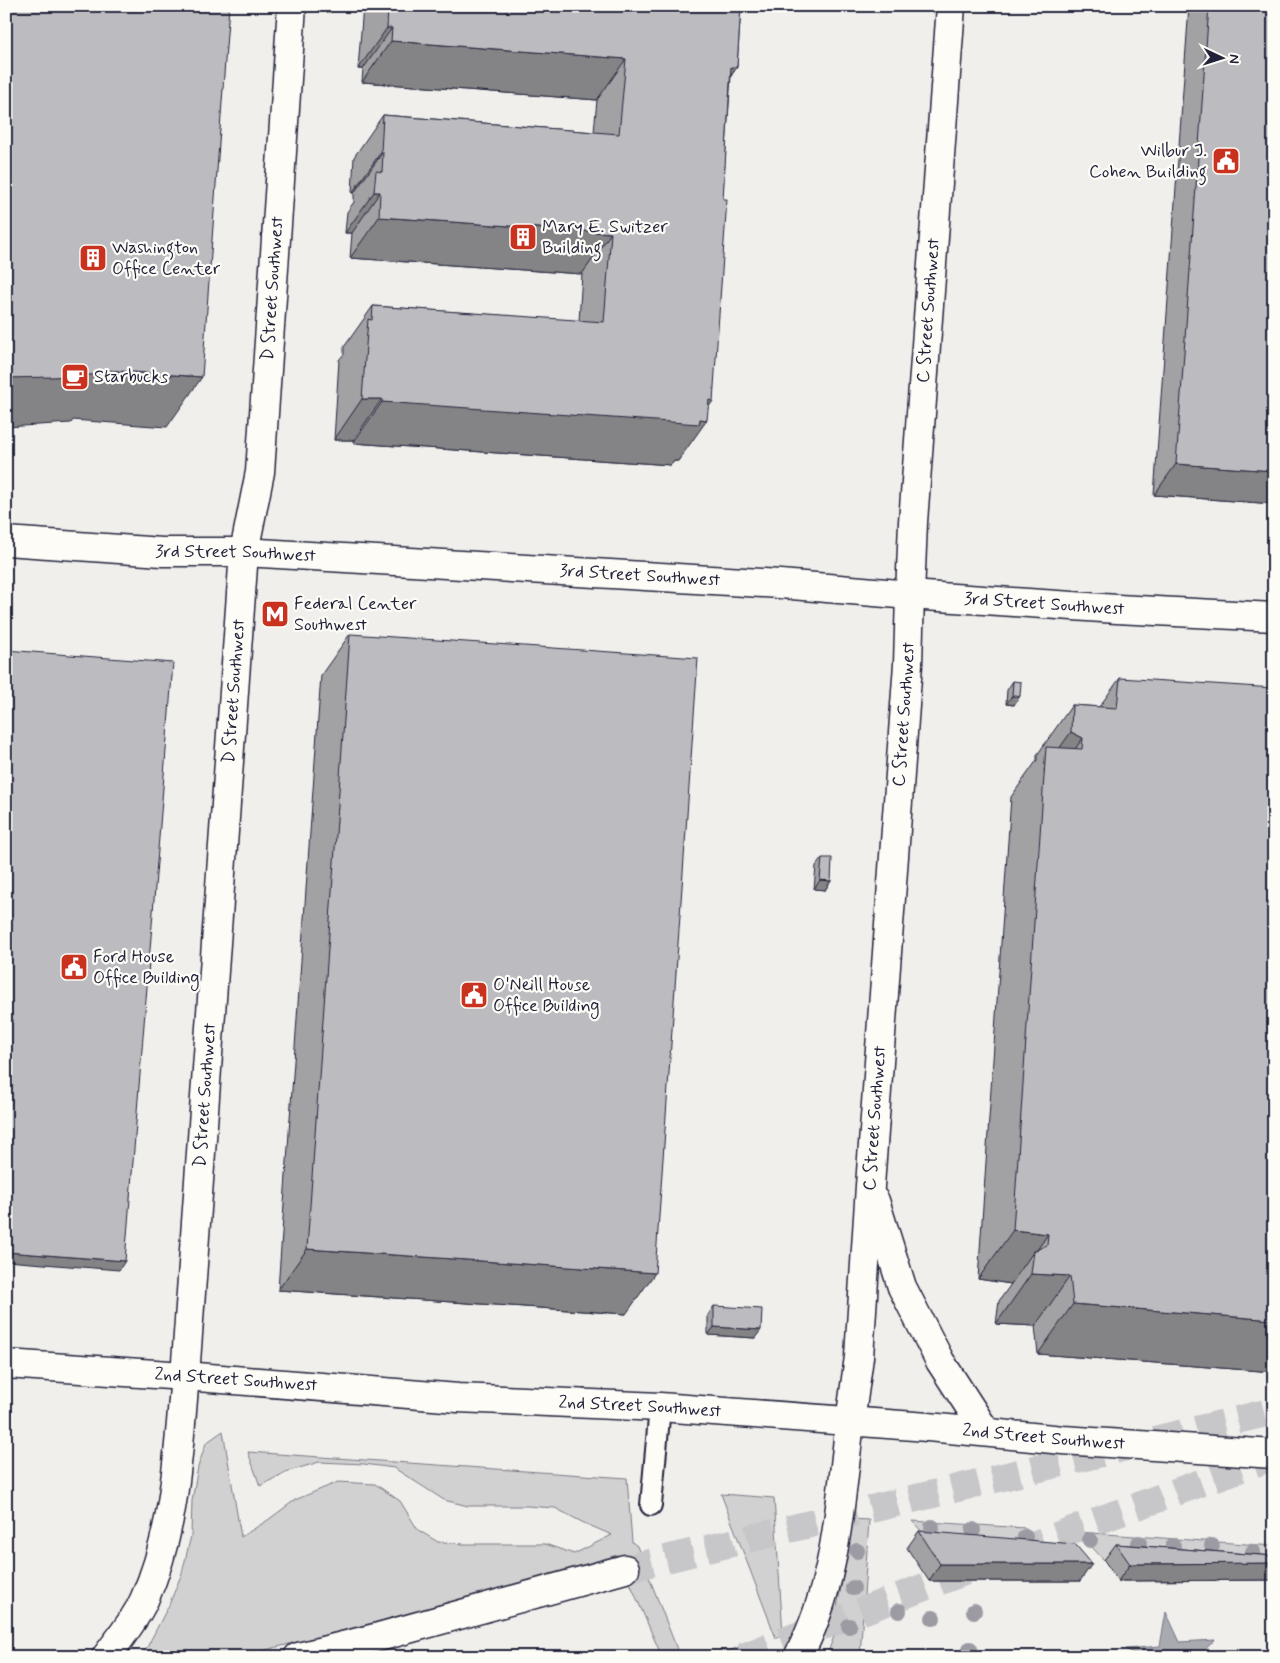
<svg xmlns="http://www.w3.org/2000/svg" width="1280" height="1663" viewBox="0 0 1280 1663" font-family="Mynerve,sans-serif">
	<style>
		.green { fill: #d2d1d1; stroke: #7a7a86 }
		.water { fill: #a9a9b0; stroke: #737381 }
		.lines { fill: none; stroke-linecap: round; stroke-linejoin: round }
		.motorway-tunnel { stroke: #c7c6c9; stroke-width: 28; stroke-dasharray: 28 14; stroke-linecap: butt }
		.service-casing { stroke: #22223b; stroke-width: 24 }
		.tertiary-casing { stroke: #22223b; stroke-width: 31 }
		.primary-casing { stroke: #22223b; stroke-width: 31 }
		.motorway-casing { stroke: #22223b; stroke-width: 31 }
		.service { stroke: #fdfcf7; stroke-width: 20 }
		.tertiary { stroke: #fdfcf7; stroke-width: 28 }
		.primary { stroke: #fdfcf7; stroke-width: 28 }
		.motorway { stroke: #fdfcf7; stroke-width: 28 }
		.tree { fill: #9c9ba3 }
		.wall { fill: #a2a2a5; stroke: #22223b }
		.shaded-wall { fill: #848486; stroke: #22223b }
		.building { fill: #bcbcc0; stroke: #22223b }
		.labels { text-anchor: middle; dominant-baseline: central; stroke-width: 4.5; stroke-linejoin: round; paint-order: stroke }
		.poi-label { font-size: 18px; fill: #22223b; stroke: #fdfcf7; text-anchor: start }
		.street-label { font-size: 18px; fill: #22223b; stroke: #fdfcf7 }
	</style>
	<rect width="100%" height="100%" fill="#f0efec"/>
	<filter id="ink" filterUnits="userSpaceOnUse"><feTurbulence type="fractalNoise" baseFrequency=".02" numOctaves="2"/><feDisplacementMap in="SourceGraphic" scale="10" xChannelSelector="R" yChannelSelector="G"/><feConvolveMatrix kernelMatrix="1 2 1 2 8 2 1 2 1" color-interpolation-filters="sRGB"/></filter>
	<g filter="url(#ink)">
		<!-- green -->
		<g class="green">
			<path d="M223,1431l18,106 27,-17 27,-20 43,-18 37,2 25,17 18,29 20,12 26,2h81l29,10 38,-19 -28,-12 -29,-15 -28,-2h-59l-24,-6 -50,-32 -30,-4 -45,-2 -33,10 -26,14 -12,-34 379,26 5,64 5,4 43,111h-18l-44,-102 -242,67 -126,32 -18,3h-90l27,-52 13,-32 9,-37 1,-35 6,-34 8,-24z"/>
			<path d="M721,1494l53,4 9,136 -7,4z"/>
			<path d="M849,1519l20,1 -9,137h-34l16,-41 -6,-4 10,-50z"/>
			<path d="M912,1521l114,7 37,33 -134,-22z"/>
			<path d="M1078,1532l196,14v28l-170,-14z"/>
			<path d="M762,1637l11,20h-58z"/>
		</g>
		<!-- water -->
		<path class="water" d="M1166,1612l14,30 35,-2 -18,17h-57l-14,-8 34,-3z"/>
		<g class="lines">
			<!-- motorway-tunnel -->
			<g class="motorway-tunnel">
				<path d="M625,1569l649,-158"/>
				<path d="M743,1657l332,-128 199,-73"/>
			</g>
			<defs>
				<path id="service" d="M651,1505l9,-98"/>
				<g id="tertiary">
					<path id="s1" d="M6,541l156,11h82l536,32 130,11 3,-73 38,-516"/>
					<path id="s2" d="M6,1364l179,12 59,-824 16,-80 32,-466"/>
				</g>
				<g id="primary">
					<path d="M875,1201l27,86 38,74 46,71"/>
					<path id="s3" d="M185,1376l273,22 202,9 268,20 135,13 211,14"/>
					<path id="s4" d="M850,1422l9,-65 11,-171 38,-522 2,-69 207,14 157,8"/>
				</g>
				<g id="motorway">
					<path d="M106,1657c13,-18 29,-37 38,-57 32,-71 34,-148 41,-224"/>
					<path d="M298,1657l81,-20 246,-68"/>
					<path d="M798,1657c39,-73 42,-155 52,-235"/>
				</g>
			</defs>
			<!-- service casing -->
			<use href="#service" class="service-casing"/>
			<!-- tertiary casing -->
			<use href="#tertiary" class="tertiary-casing"/>
			<!-- primary casing -->
			<use href="#primary" class="primary-casing"/>
			<!-- motorway casing -->
			<use href="#motorway" class="motorway-casing"/>
			<!-- service -->
			<use href="#service" class="service"/>
			<!-- tertiary -->
			<use href="#tertiary" class="tertiary"/>
			<!-- primary -->
			<use href="#primary" class="primary"/>
			<!-- motorway -->
			<use href="#motorway" class="motorway"/>
		</g>
		<!-- trees -->
		<g class="tree">
			<circle cx="932" cy="1527" r="8"/>
			<circle cx="973" cy="1530" r="8"/>
			<circle cx="1025" cy="1537" r="8"/>
			<circle cx="1090" cy="1540" r="8"/>
			<circle cx="1139" cy="1543" r="8"/>
			<circle cx="1173" cy="1546" r="8"/>
			<circle cx="1212" cy="1546" r="8"/>
			<circle cx="857" cy="1551" r="8"/>
			<circle cx="1253" cy="1552" r="8"/>
			<circle cx="853" cy="1588" r="8"/>
			<circle cx="899" cy="1611" r="8"/>
			<circle cx="974" cy="1611" r="8"/>
			<circle cx="933" cy="1618" r="8"/>
			<circle cx="849" cy="1626" r="8"/>
			<circle cx="970" cy="1649" r="8"/>
		</g>
		<!-- wall -->
		<g class="wall">
			<path d="M363,6h378l-4,61 -6,9 -23,332 -30,53h-4l-3,4 -318,-22v-3h-19l5,-80 5,-6v-7l29,-41 206,15 3,-47 -232,-16 2,-25h-7l2,-21 7,-10v-9h-2l2,-36 29,-42 211,17 3,-32 -235,-18 1,-13h-5z"/>
			<path d="M1189,6h85v498l-120,-9z"/>
			<path d="M350,634l276,680 -348,-24 43,-615z"/>
			<path d="M1120,678l154,694 -236,-18 -3,-28 -39,-2 3,-23 12,-17 -33,-5 33,-482 26,-37v-5l35,-50 27,2z"/>
			<path d="M1013,681l1,24 -8,-1 1,-14z"/>
			<path d="M822,858l9,23 -6,9 -11,-1 2,-23z"/>
			<path d="M714,1306l41,32 -47,-3v-20z"/>
			<path d="M919,1531l161,50h-151l-22,-33z"/>
			<path d="M1116,1544l158,12v24l-156,1 -14,-21z"/>
		</g>
		<!-- shaded-wall -->
		<g class="shaded-wall">
			<path d="M387,28h5l-29,41h-5z"/>
			<path d="M391,41l235,18 -29,41 -235,-18z"/>
			<path d="M731,67h6l-29,42z"/>
			<path d="M381,152h2l-29,41h-2z"/>
			<path d="M374,192h6l-28,41h-7z"/>
			<path d="M379,217l232,16 -29,41 -232,-16z"/>
			<path d="M106,370l96,7 -35,50 -94,-7 -2,3 -65,4v-49z"/>
			<path d="M362,399h20l-29,41h-19z"/>
			<path d="M709,400l4,1 -13,18 7,1 -29,41h-4l-3,4 -318,-22 29,-41z"/>
			<path d="M1176,464l98,7v33l-120,-9z"/>
			<path d="M1012,696h8l-6,9 -8,-1z"/>
			<path d="M1071,732l12,6 -35,49 -4,-17z"/>
			<path d="M820,880l11,1 -6,9 -11,-1z"/>
			<path d="M1013,1230l35,4 -15,22 1,-5 -23,33 -33,-5z"/>
			<path d="M307,1249l348,24 -29,41 -348,-24z"/>
			<path d="M6,1252l119,9 -6,9 -113,-9z"/>
			<path d="M1031,1274l39,2 -35,50 -39,-2z"/>
			<path d="M1073,1304l201,16v52l-236,-18z"/>
			<path d="M714,1327l47,3 -6,8 -47,-3z"/>
			<path d="M1274,1563v17l-156,1 12,-17z"/>
			<path d="M940,1564h152l-12,17h-151z"/>
		</g>
		<!-- building -->
		<g class="building">
			<path d="M6,6h223l-27,371 -96,-7v4l-54,3 -46,1z"/>
			<path d="M388,6h353l-4,61h-6l-8,132h4l-14,202 -4,-1 -2,20 -7,-1 -1,5 -317,-22v-3h-20l6,-80 4,1 1,-14 231,16 7,-89 -232,-16 1,-25h-6l2,-21 6,1 1,-20h-2l2,-37 236,19 7,-75 -235,-18 1,-13h-5z"/>
			<path d="M1209,6h65v465l-98,-7z"/>
			<path d="M350,634l348,24 -43,615 -348,-24z"/>
			<path d="M6,650l167,13 -48,598 -119,-9z"/>
			<path d="M1120,678l154,10v632l-201,-16 -3,-28 -39,-2 3,-23 13,-6 1,-11 -35,-4 33,-483 36,2 1,-11 -12,-6 1,-27 45,3z"/>
			<path d="M1013,681l8,1 -1,14h-8z"/>
			<path d="M822,858h10l-1,23 -11,-1z"/>
			<path d="M714,1306l48,3 -1,21 -47,-3z"/>
			<path d="M919,1531l156,13 17,20h-152z"/>
			<path d="M1116,1544l158,12v7l-144,1z"/>
		</g>
	</g>
	<!-- icons -->
	<defs>
		<symbol id="civic-square" viewBox="-11 -11 22 22"><rect x="-9" y="-9" width="18" height="18" rx="4" fill="#c8321e" stroke="#fdfcf7"/><path d="M-.6-6.5H3V-4.5H.6V-3L4-1V1h2V6H-6V1h2V-1L-.6-3ZM-1.2 2.5V6h2.4V2.5Z" fill="#fff"/></symbol>
		<symbol id="building-square" viewBox="-11 -11 22 22"><rect x="-9" y="-9" width="18" height="18" rx="4" fill="#c8321e" stroke="#fdfcf7"/><path d="M-4-6H4V6H1V3H-1V6H-4ZM-2.5-4.3h1.7v1.8h-1.7ZM.8-4.3h1.7v1.8H.8ZM-2.5-1h1.7V.8h-1.7ZM.8-1h1.7V.8H.8Z" fill="#fff"/></symbol>
		<symbol id="cafe-square" viewBox="-11 -11 22 22"><rect x="-9" y="-9" width="18" height="18" rx="4" fill="#c8321e" stroke="#fdfcf7"/><path d="M-5.5-4.5H6V0H3Q3 3.5 0 3.5H-2.5Q-5.5 3.5-5.5 0ZM3-3.2v2h1.7v-2ZM-6 4.5H4V6H-6Z" fill="#fff"/></symbol>
		<symbol id="metro-square" viewBox="-11 -11 22 22"><rect x="-9" y="-9" width="18" height="18" rx="4" fill="#c8321e" stroke="#fdfcf7"/><path d="M-5.5 5V-5H-3L0 0L3-5H5.5V5H3V-.5L0 4L-3-.5V5Z" fill="#fff"/></symbol>
	</defs>
	<g fill-rule="evenodd">
		<use href="#civic-square" x="1210" y="145" width="32" height="32"/>
		<use href="#building-square" x="507" y="221" width="32" height="32"/>
		<use href="#building-square" x="77" y="242" width="32" height="32"/>
		<use href="#cafe-square" x="59" y="361" width="32" height="32"/>
		<use href="#metro-square" x="259" y="598" width="32" height="32"/>
		<use href="#civic-square" x="58" y="951" width="32" height="32"/>
		<use href="#civic-square" x="458" y="979" width="32" height="32"/>
	</g>
	<g class="labels">
		<!-- poi labels -->
		<g class="poi-label">
			<text x="1207" y="151" text-anchor="end">Wilbur J.<tspan x="1207" dy="21">Cohen Building</tspan></text>
			<text x="542" y="227">Mary E. Switzer<tspan x="542" dy="21">Building</tspan></text>
			<text x="112" y="248">Washington<tspan x="112" dy="21">Office Center</tspan></text>
			<text x="94" y="377">Starbucks</text>
			<text x="294" y="604">Federal Center<tspan x="294" dy="21">Southwest</tspan></text>
			<text x="93" y="957">Ford House<tspan x="93" dy="21">Office Building</tspan></text>
			<text x="493" y="985">O'Neill House<tspan x="493" dy="21">Office Building</tspan></text>
		</g>
		<!-- street labels -->
		<g class="street-label">
			<text stroke="none"><textPath href="#s2" startOffset="1271">D Street Southwest</textPath></text>
			<text stroke="none"><textPath href="#s1" startOffset="1191">C Street Southwest</textPath></text>
			<text stroke="none"><textPath href="#s1" startOffset="230">3rd Street Southwest</textPath></text>
			<text stroke="none"><textPath href="#s1" startOffset="635">3rd Street Southwest</textPath></text>
			<text stroke="none"><textPath href="#s4" startOffset="964">3rd Street Southwest</textPath></text>
			<text stroke="none"><textPath href="#s2" startOffset="866">D Street Southwest</textPath></text>
			<text stroke="none"><textPath href="#s4" startOffset="710">C Street Southwest</textPath></text>
			<text stroke="none"><textPath href="#s2" startOffset="461">D Street Southwest</textPath></text>
			<text stroke="none"><textPath href="#s4" startOffset="305">C Street Southwest</textPath></text>
			<text transform="translate(236 1380) rotate(4)">2nd Street Southwest</text>
			<text stroke="none"><textPath href="#s3" startOffset="456">2nd Street Southwest</textPath></text>
			<text stroke="none"><textPath href="#s3" startOffset="861">2nd Street Southwest</textPath></text>
		</g>
	</g>
	<!-- margin -->
	<rect width="1280" height="1663" fill="none" stroke="#fdfcf7" stroke-width="25"/>
	<rect x="12" y="12" width="1255" height="1638" fill="none" stroke="#22223b" stroke-width="2" filter="url(#ink)"/>
	<!-- north arrow -->
	<g transform="translate(1222 58) rotate(94)" stroke="#fdfcf7" stroke-width="4" paint-order="stroke">
	<path d="M0-4L9 19L0 12L-9 19Z" fill="#22223b"/>
	<text y="-8" font-size="14" font-weight="bold" text-anchor="middle" fill="#22223b">N</text>
	</g>
</svg>
